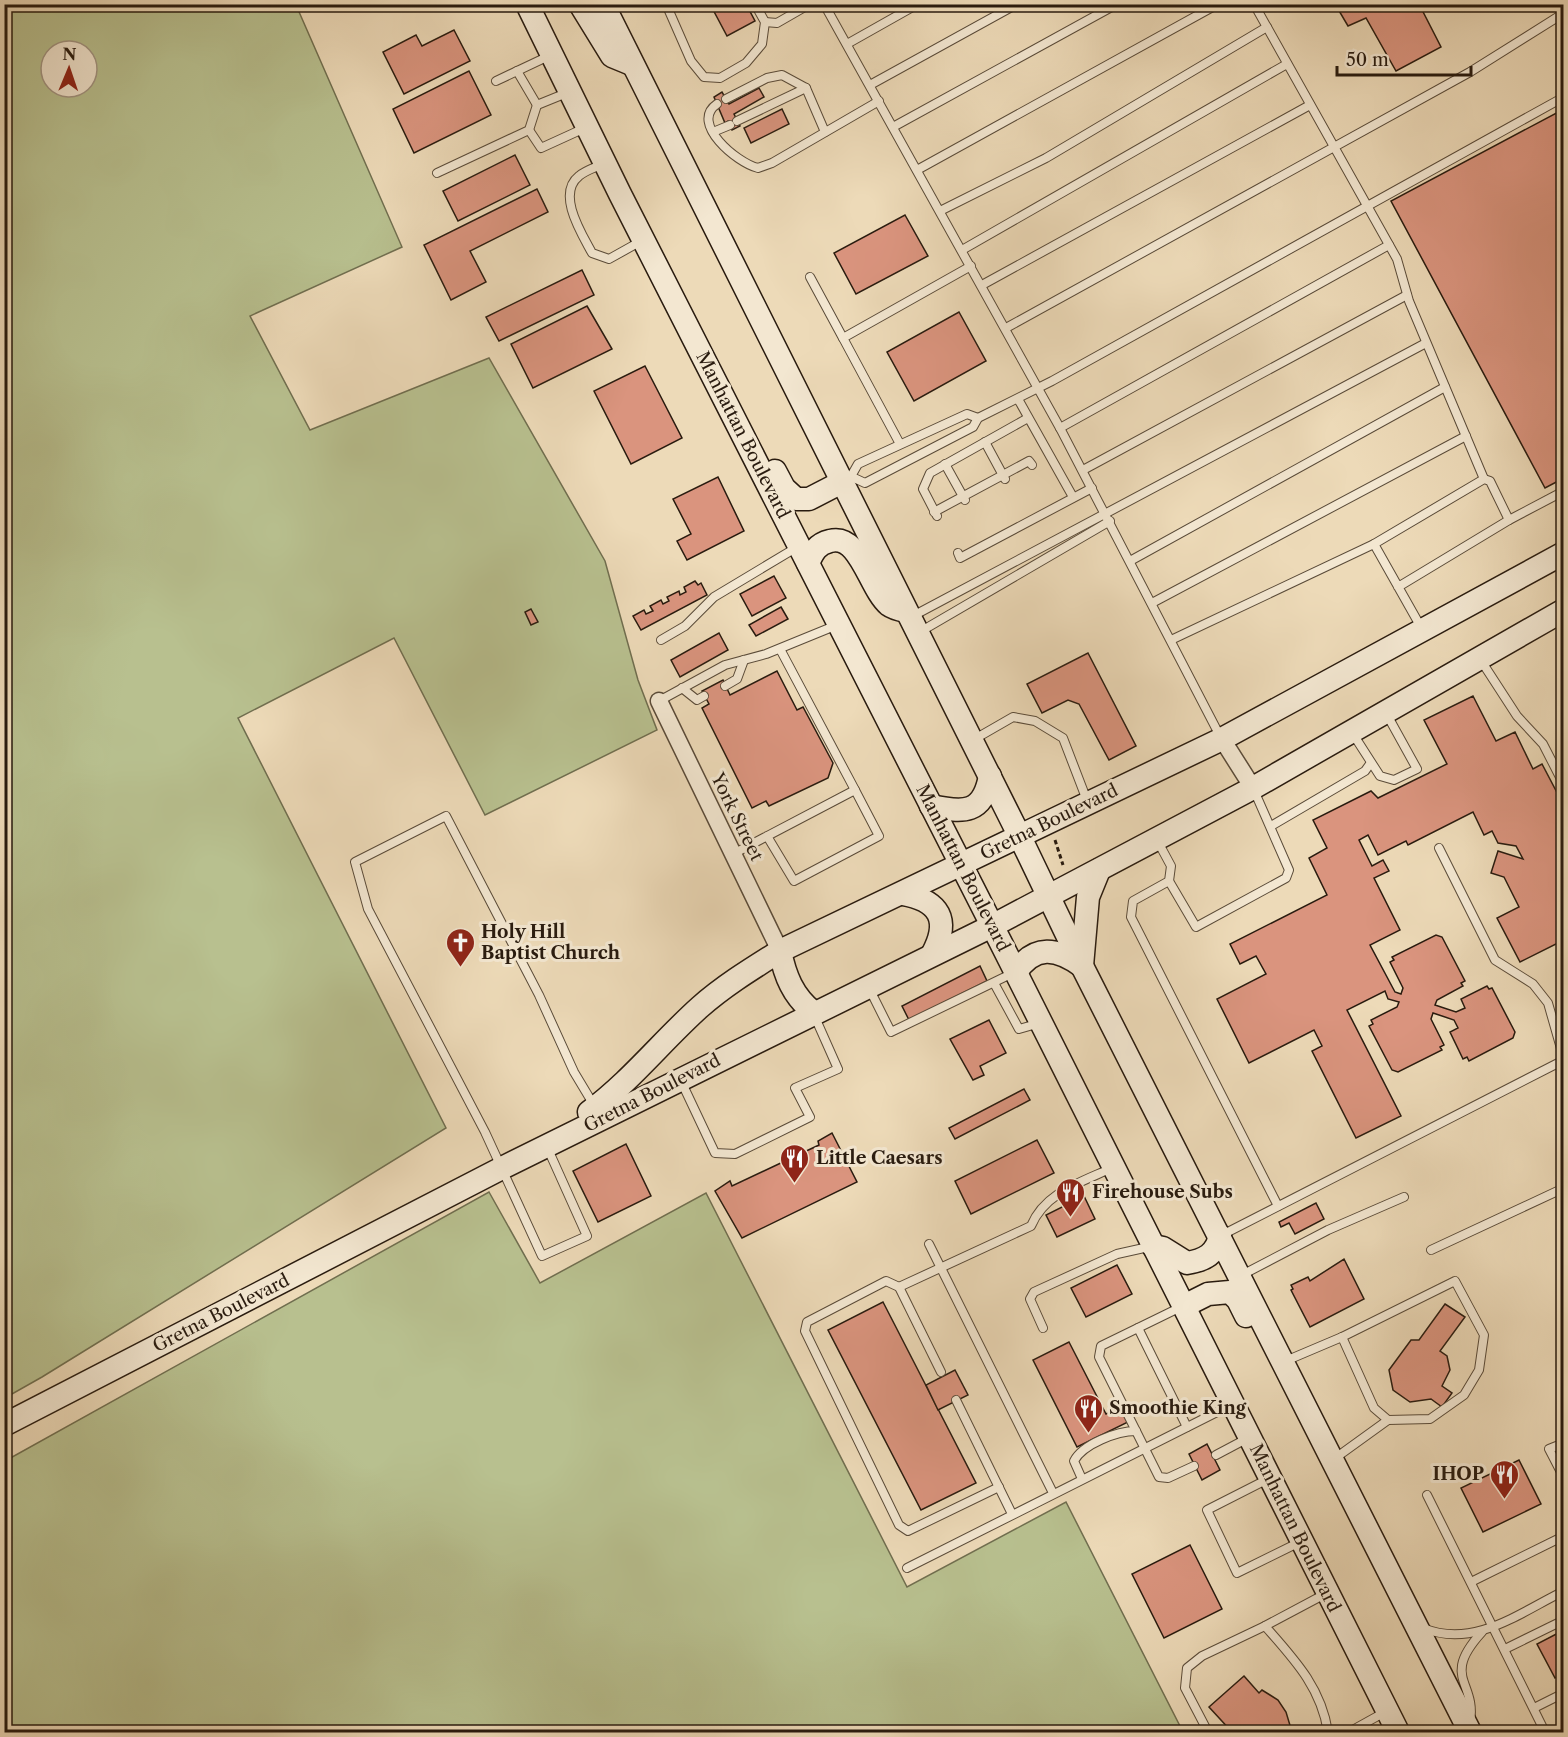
<svg xmlns="http://www.w3.org/2000/svg" width="1568" height="1737" viewBox="0 0 1568 1737" font-family="'Libre Caslon Text',serif">
	<style>
		.green { fill: #b8c08f; stroke: #706e4f; stroke-width: 1.5; fill-rule: evenodd }
		.building { fill: #da947e; stroke: #291b0f; stroke-width: 1.5 }
		.lines { fill: none; stroke-linecap: round; stroke-linejoin: round }
		.lane-casing { stroke: #5a4b39; stroke-width: 10 }
		.street-casing { stroke: #5a4b39; stroke-width: 19 }
		.secondary-casing { stroke: #291b0f; stroke-width: 25 }
		.path { stroke: #291b0f; stroke-width: 3; stroke-dasharray: 4.5 3; stroke-linecap: butt }
		.lane { stroke: #f3e7d1; stroke-width: 8 }
		.street { stroke: #f3e7d1; stroke-width: 16 }
		.secondary { stroke: #f3e7d1; stroke-width: 22 }
		.labels { text-anchor: middle; dominant-baseline: central; stroke-width: 6; stroke-linejoin: round; paint-order: stroke }
		.street-label { font-size: 18px; fill: #291b0f; stroke: #f3e7d1 }
		.poi-label { font-size: 18px; font-weight: bold; fill: #291b0f; stroke: #f3e7d1; text-anchor: start }
	</style>
	<rect width="100%" height="100%" fill="#eddab8"/>
	<filter id="stains"><feTurbulence type="fractalNoise" baseFrequency=".00333" numOctaves="4"/><feColorMatrix values="0 0 0 0 .2 0 0 0 0 .09 0 0 0 0 .02 0 0 0 .5 -.17"/></filter>
	<radialGradient id="worn" r=".72"><stop offset=".6" stop-color="#630" stop-opacity="0"/><stop offset="1" stop-color="#630" stop-opacity=".3"/></radialGradient>
	<!-- green -->
	<g class="green">
		<path d="M5,5h291l106,242 -152,69 60,114 179,-72 116,203 33,119 19,50 -172,85 -91,-177 -156,80 208,410 -404,249 -37,21zM51,51h36v36h-36z"/>
		<path d="M489,1192l51,91 166,-90 201,394 159,-85 117,230h-1178v-271z"/>
	</g>
	<!-- building -->
	<g class="building">
		<path d="M710,4h36l9,17 -28,15z"/>
		<path d="M1335,4h84l22,43 -45,24 -30,-53 -18,8z"/>
		<path d="M454,30l16,31 -66,33 -21,-42 33,-17 6,11z"/>
		<path d="M469,71l22,44 -77,38 -21,-44z"/>
		<path d="M759,88l5,9 -30,17 6,12 -8,4 -4,-9 -3,2 -11,-26 8,-5 7,12z"/>
		<path d="M782,109l7,15 -38,19 -7,-15z"/>
		<path d="M1564,109v369l-19,10 -154,-287z"/>
		<path d="M515,155l15,30 -72,36 -15,-30z"/>
		<path d="M537,189l11,23 -78,39 16,31 -35,18 -27,-55z"/>
		<path d="M905,215l23,41 -72,38 -22,-41z"/>
		<path d="M582,270l12,25 -95,46 -13,-24z"/>
		<path d="M587,306l25,43 -79,39 -22,-44z"/>
		<path d="M959,312l27,49 -72,40 -27,-49z"/>
		<path d="M645,366l37,72 -51,26 -37,-73z"/>
		<path d="M718,477l26,54 -57,29 -10,-19 14,-7 -18,-35z"/>
		<path d="M774,576l12,22 -34,18 -12,-22z"/>
		<path d="M695,581l3,4 3,-2 6,12 -66,35 -8,-14 11,-6 2,4 7,-3 -3,-5 11,-6 2,4 6,-3 -2,-4 12,-6 1,4 6,-3 -2,-5z"/>
		<path d="M781,607l7,12 -32,17 -7,-11z"/>
		<path d="M531,609l7,13 -7,3 -6,-13z"/>
		<path d="M719,633l9,17 -48,27 -9,-17z"/>
		<path d="M1088,653l48,93 -27,14 -30,-56 -11,-4 -26,13 -15,-29z"/>
		<path d="M777,671l20,39 6,-3 30,56 -5,15 -59,28 -3,-5 -14,7 -50,-100 7,-4 -7,-13 21,-11 7,15z"/>
		<path d="M1473,696l23,45 19,-9 18,37 9,-5 22,42v134l-44,22 -23,-44 22,-11 -15,-30 -13,-4 7,-22 25,8 -7,-13 -18,-3 -6,-12 -8,4 -11,-23 -65,33 -2,-4 -28,14 -10,-20 -9,5 13,26 11,-6 6,11 -15,7 26,52 -30,15 25,47 6,2 2,-6 -13,-26 4,-2 -2,-3 44,-22 6,2 23,44 -4,2 2,3 -26,14 -2,5 21,7 9,-4 -4,-9 26,-13 2,3 3,-1 23,44 -2,6 -44,23 -2,-4 -4,2 -13,-27 8,-4 -4,-8 -21,-7 -2,6 13,26 -4,2 2,3 -44,22 -6,-2 -23,-44 4,-2 -2,-4 26,-13 2,-5 -11,-3 -3,-8 -38,19 54,106 -45,22 -44,-87 10,-5 -8,-16 -65,33 -32,-64 49,-25 -10,-18 -16,8 -10,-20 97,-49 -18,-37 18,-10 -14,-28 58,-29 7,7 69,-34 -23,-44z"/>
		<path d="M980,966l7,15 -78,39 -7,-14z"/>
		<path d="M989,1020l17,33 -26,13 4,9 -11,5 -23,-41z"/>
		<path d="M1024,1089l6,11 -75,39 -6,-11z"/>
		<path d="M832,1133l25,49 -115,56 -27,-47 15,-10 2,5 87,-41 -1,-4z"/>
		<path d="M1037,1140l17,33 -83,41 -16,-33z"/>
		<path d="M626,1144l25,52 -53,26 -25,-51z"/>
		<path d="M1084,1196l11,23 -38,18 -11,-22z"/>
		<path d="M1316,1203l8,16 -29,15 -6,-11 -8,4 -2,-5z"/>
		<path d="M1344,1259l20,40 -54,28 -19,-37 2,-1 -2,-4 17,-8 2,4z"/>
		<path d="M1117,1265l15,29 -46,23 -15,-29z"/>
		<path d="M883,1302l93,181 -55,27 -93,-180z"/>
		<path d="M1445,1304l20,13 -25,34 7,5 3,14 -8,16 10,7 -10,14 -11,-8 -21,3 -17,-12 -4,-20 22,-30h8z"/>
		<path d="M1069,1342l37,72 14,-7 8,15 -51,25 -44,-87z"/>
		<path d="M955,1370l13,25 -30,15 -12,-25z"/>
		<path d="M1207,1444l13,26 -18,10 -13,-26z"/>
		<path d="M1519,1460l22,44 -58,28 -22,-44z"/>
		<path d="M1190,1545l32,64 -58,29 -32,-64z"/>
		<path d="M1564,1630v43l-9,5 -18,-34z"/>
		<path d="M1244,1676l15,17 3,-3 16,10 8,12 6,20h-60l-23,-25z"/>
	</g>
	<g class="lines">
		<defs>
			<g id="lane">
				<path d="M666,4l25,57 13,16 16,1 26,-15 16,-19 3,-22 -10,-18"/>
				<path d="M824,4l236,424 161,310"/>
				<path d="M1254,4l143,255 12,42 75,178"/>
				<path d="M765,22l12,1 33,-19"/>
				<path d="M847,44l71,-40"/>
				<path d="M517,71l20,34 32,-13"/>
				<path d="M496,81l55,-26"/>
				<path d="M870,85l147,-81"/>
				<path d="M726,99l41,-21 15,-3 24,13 19,44"/>
				<path d="M717,104c-28,19 20,59 41,64l14,-5 107,-62"/>
				<path d="M737,121l69,-33"/>
				<path d="M893,127l224,-123"/>
				<path d="M529,130l12,18 46,-21"/>
				<path d="M713,132l17,-7"/>
				<path d="M605,163c-8,4 -19,7 -26,13 -23,18 3,58 13,77l17,6 34,-19"/>
				<path d="M917,170l301,-166"/>
				<path d="M437,173l92,-43 8,-25"/>
				<path d="M940,211l106,-53 221,-131"/>
				<path d="M962,250l325,-186"/>
				<path d="M810,277l33,61"/>
				<path d="M982,285l328,-180"/>
				<path d="M1006,328l464,-256 94,-59"/>
				<path d="M1018,399l55,98"/>
				<path d="M1060,428l329,-183"/>
				<path d="M985,442l20,37"/>
				<path d="M900,444l-57,-106 128,-72"/>
				<path d="M945,464l20,36"/>
				<path d="M1083,470l324,-175"/>
				<path d="M852,477l13,6 108,-56 5,-9 74,-37 512,-284"/>
				<path d="M850,478l8,-14 109,-50 11,4"/>
				<path d="M934,512l95,-51 3,4"/>
				<path d="M937,516l-14,-27 7,-16 98,-55"/>
				<path d="M1509,520l55,-29"/>
				<path d="M958,553l2,5 132,-70"/>
				<path d="M1130,561l315,-174"/>
				<path d="M1398,587l111,-67 -19,-39 -6,-2 -110,65 48,85"/>
				<path d="M1152,603l314,-167"/>
				<path d="M911,617l515,-274"/>
				<path d="M918,633l192,-112"/>
				<path d="M661,640l24,-14 29,-29 85,-51"/>
				<path d="M1171,640l203,-96"/>
				<path d="M780,649l75,141"/>
				<path d="M1480,659l37,57 26,28 21,41"/>
				<path d="M725,686l12,-7 7,-19"/>
				<path d="M682,688l15,12 7,-4"/>
				<path d="M659,701l66,-36 41,-11 71,-29"/>
				<path d="M1353,734l27,42 14,4 23,-11 -31,-56"/>
				<path d="M973,740l40,-23 22,4 28,17 25,65"/>
				<path d="M1271,826l94,-55 5,-7"/>
				<path d="M1157,840l14,26 -2,15 -36,20 -2,16 147,289"/>
				<path d="M1439,848l56,112 38,24 15,19 16,56"/>
				<path d="M733,854l122,-64 24,46 -85,45 -27,-45"/>
				<path d="M1169,881l27,46 90,-49 3,-8 -36,-82"/>
				<path d="M994,983l25,46 21,-6"/>
				<path d="M869,988l22,44 122,-59"/>
				<path d="M681,1081l34,72 20,1 75,-37 -15,-29 43,-19 -24,-54"/>
				<path d="M547,1147l40,89 -45,20 -57,-124 -117,-223 -13,-47 91,-46 93,179 35,77 21,35"/>
				<path d="M1220,1236l344,-176"/>
				<path d="M929,1244l124,249"/>
				<path d="M1431,1250l133,-62"/>
				<path d="M1240,1276l88,-46 76,-33"/>
				<path d="M899,1287l132,-61c14,-34 51,-44 83,-59"/>
				<path d="M1183,1306l-82,40 -2,11 60,120 9,1 26,-12"/>
				<path d="M1043,1328l-13,-29 4,-7 83,-38 36,-8"/>
				<path d="M1138,1328l49,99"/>
				<path d="M1342,1337l32,71 14,12"/>
				<path d="M1283,1362l59,-25 113,-56 29,54 -5,35 -15,25 -34,24 -42,1 -54,39"/>
				<path d="M941,1372l-42,-85 -13,-6 -79,41 -2,9 94,194 9,6 91,-44"/>
				<path d="M956,1400l56,114"/>
				<path d="M1564,1443l-15,6 15,29"/>
				<path d="M1216,1455l34,-18"/>
				<path d="M1270,1478l-63,32 30,63 65,-32"/>
				<path d="M1082,1479l-8,-18c9,-17 43,-30 62,-30"/>
				<path d="M1427,1495l118,237"/>
				<path d="M907,1568l326,-164"/>
				<path d="M1471,1582l93,-46"/>
				<path d="M1327,1593l-62,33c29,33 56,61 63,106"/>
				<path d="M1423,1628c51,21 96,-15 141,-37"/>
				<path d="M1505,1649l59,-29"/>
				<path d="M1534,1708l30,-15"/>
				<path d="M1470,1722c7,-41 -30,-44 12,-90"/>
				<path d="M1208,1732l-23,-44 2,-20 15,-12 63,-30"/>
				<path d="M1349,1732l36,-20"/>
			</g>
			<g id="street">
				<path d="M659,701l121,250"/>
				<path d="M1222,739l31,49"/>
			</g>
			<g id="secondary">
				<path d="M527,4l93,190 381,749 397,789"/>
				<path d="M580,4l32,52 17,7"/>
				<path d="M603,4l417,833 62,129 388,766"/>
				<path d="M775,471l9,17 12,11h13l33,-17"/>
				<path d="M808,563c5,-11 9,-19 22,-22 30,-8 39,47 59,64 4,3 12,5 17,6"/>
				<path d="M931,806c33,7 52,8 59,-30"/>
				<path d="M903,894c37,7 47,26 30,59"/>
				<path d="M780,951c5,25 13,45 33,61"/>
				<path d="M1016,972c19,-28 41,-24 66,-6l6,-69 11,-27"/>
				<path d="M589,1112c42,-31 73,-71 111,-105 25,-22 53,-39 80,-56l442,-212 342,-186"/>
				<path d="M1153,1246l10,2 24,15c18,-3 29,-9 33,-27"/>
				<path d="M1184,1306l24,-12 22,-2 8,8 8,16"/>
				<path d="M4,1425l498,-257 490,-242 261,-138 311,-178"/>
			</g>
		</defs>
		<!-- lane casing -->
		<use href="#lane" class="lane-casing"/>
		<!-- street casing -->
		<use href="#street" class="street-casing"/>
		<!-- secondary casing -->
		<use href="#secondary" class="secondary-casing"/>
		<!-- path -->
		<path class="path" d="M1055,840l8,25"/>
		<!-- lane -->
		<use href="#lane" class="lane"/>
		<!-- street -->
		<use href="#street" class="street"/>
		<!-- secondary -->
		<use href="#secondary" class="secondary"/>
	</g>
	<!-- icons -->
	<defs>
		<symbol id="church-pin" viewBox="-11 -11 22 30"><path d="M0 17L-7.5 6A9.5 9.5 0 1 1 7.5 6Z" fill="#8f2418" stroke="#f3e7d1"/><path d="M-1.2-6h2.4v3.5h3.3v2.4h-3.3V6h-2.4V-.1h-3.3v-2.4h3.3Z" fill="#fff"/></symbol>
		<symbol id="restaurant-pin" viewBox="-11 -11 22 30"><path d="M0 17L-7.5 6A9.5 9.5 0 1 1 7.5 6Z" fill="#8f2418" stroke="#f3e7d1"/><path d="M-5-6h1v4h1v-4h1v4h1v-4h1v5L-1.5 .5V6h-2V.5L-5-1ZM5-6V6H3V1.5H1.5Q1.5-4 5-6Z" fill="#fff"/></symbol>
	</defs>
	<g fill-rule="evenodd">
		<use href="#church-pin" x="444" y="926" width="33" height="45"/>
		<use href="#restaurant-pin" x="778" y="1142" width="33" height="45"/>
		<use href="#restaurant-pin" x="1054" y="1176" width="33" height="45"/>
		<use href="#restaurant-pin" x="1072" y="1392" width="33" height="45"/>
		<use href="#restaurant-pin" x="1488" y="1458" width="33" height="45"/>
	</g>
	<g class="labels">
		<!-- street labels -->
		<g class="street-label">
			<text transform="translate(743 435) rotate(63)">Manhattan Boulevard</text>
			<text transform="translate(737 817) rotate(64)">York Street</text>
			<text transform="translate(1049 822) rotate(-26)">Gretna Boulevard</text>
			<text transform="translate(963 868) rotate(63)">Manhattan Boulevard</text>
			<text transform="translate(652 1093) rotate(-27)">Gretna Boulevard</text>
			<text transform="translate(221 1313) rotate(-27)">Gretna Boulevard</text>
			<text transform="translate(1295 1528) rotate(64)">Manhattan Boulevard</text>
		</g>
		<!-- poi labels -->
		<g class="poi-label">
			<text x="481" y="932">Holy Hill<tspan x="481" dy="21">Baptist Church</tspan></text>
			<text x="816" y="1158">Little Caesars</text>
			<text x="1092" y="1192">Firehouse Subs</text>
			<text x="1109" y="1408">Smoothie King</text>
			<text x="1484" y="1474" text-anchor="end">IHOP</text>
		</g>
	</g>
	<!-- margin -->
	<rect width="1568" height="1737" fill="none" stroke="#eddab8" stroke-width="24"/>
	<rect x="6" y="6" width="1556" height="1725" fill="none" stroke="#291b0f" stroke-width="3"/>
	<rect x="12" y="12" width="1544" height="1713" fill="none" stroke="#291b0f" stroke-width="1.5"/>
	<!-- north arrow -->
	<g transform="translate(69 69) rotate(2)"><circle r="28" fill="#f3e7d1" stroke="#a29583" stroke-width="1.5"/>
	<path d="M0-4.5L10 22L0 15L-10 22Z" fill="#8f2418"/>
	<text y="-9" font-size="16" font-weight="bold" text-anchor="middle" fill="#291b0f">N</text>
	</g>
	<!-- scale -->
	<path d="M1337 66v9h134v-9" fill="none" stroke="#291b0f" stroke-width="3"/>
	<text x="1346" y="66" font-size="18" fill="#291b0f" stroke="#f3e7d1" stroke-width="4.5" paint-order="stroke">50 m</text>
	<rect width="100%" height="100%" filter="url(#stains)"/>
	<rect width="100%" height="100%" fill="url(#worn)"/>
</svg>
